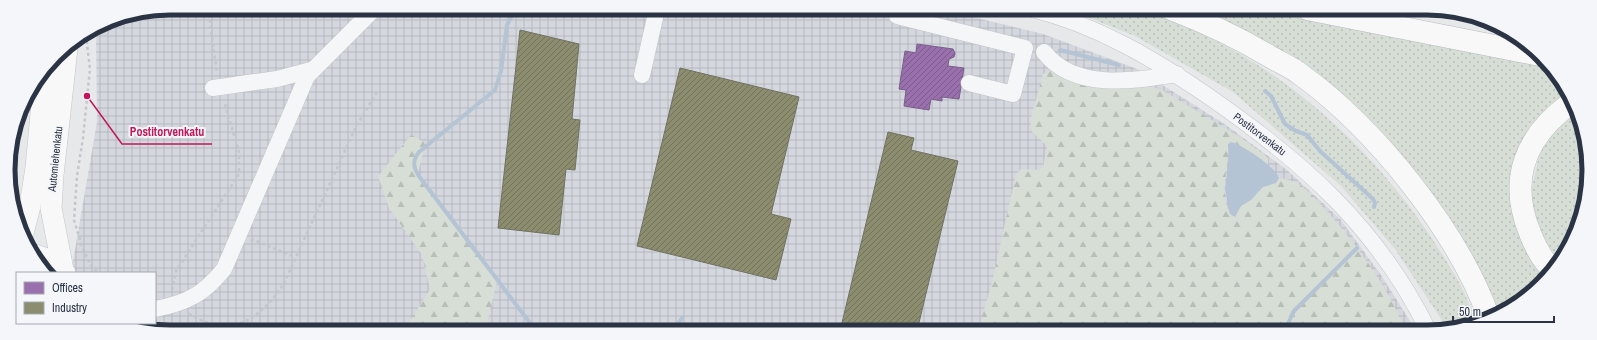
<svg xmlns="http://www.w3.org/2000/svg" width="1597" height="340" viewBox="0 0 1597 340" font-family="'Archivo Narrow',sans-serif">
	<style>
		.industrial { fill: url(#industrial-grid) }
		.grass { fill: url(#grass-dots) }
		.forest { fill: url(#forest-firs) }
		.water { fill: #b4c4d5 }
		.offices { fill: url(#offices-hatch); stroke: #785e8c }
		.industry { fill: url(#industry-hatch); stroke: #6f7262 }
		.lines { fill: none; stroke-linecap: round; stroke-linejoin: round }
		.stream { stroke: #b4c4d5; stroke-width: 4 }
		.minor-casing { stroke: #c4c6c8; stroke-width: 17 }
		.major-casing { stroke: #c2c5c8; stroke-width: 22 }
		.highway-casing { stroke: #b8bbbf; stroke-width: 23 }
		.path { stroke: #c5c6ca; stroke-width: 2.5; stroke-dasharray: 3 3; stroke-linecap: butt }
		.minor { stroke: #f5f6f7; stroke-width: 16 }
		.major { stroke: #f8f8f8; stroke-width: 21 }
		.highway { stroke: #f8f8f8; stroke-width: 22 }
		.labels { text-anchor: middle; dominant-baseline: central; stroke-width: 4; stroke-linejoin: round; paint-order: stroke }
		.street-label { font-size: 11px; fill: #2b3445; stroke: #f4f6f9 }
		.rim { fill: none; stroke: #2b3445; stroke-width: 5 }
		.leader { fill: none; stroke: #c2185b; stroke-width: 1.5 }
		.callout-dot { fill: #c2185b; stroke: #f4f6f9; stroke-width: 1.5 }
		.callout-label { font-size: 12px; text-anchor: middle; font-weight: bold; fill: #c2185b; stroke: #f4f6f9; stroke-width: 4; stroke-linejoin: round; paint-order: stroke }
	</style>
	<defs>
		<pattern id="industrial-grid" width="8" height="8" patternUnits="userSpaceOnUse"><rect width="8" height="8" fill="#d4d7dd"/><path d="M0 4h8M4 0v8" fill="none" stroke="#b6b9bf"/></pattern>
		<pattern id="grass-dots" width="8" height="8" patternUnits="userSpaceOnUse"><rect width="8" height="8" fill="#d6ded6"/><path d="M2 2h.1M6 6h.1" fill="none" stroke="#b8bfb9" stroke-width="1.8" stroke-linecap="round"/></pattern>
		<pattern id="forest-firs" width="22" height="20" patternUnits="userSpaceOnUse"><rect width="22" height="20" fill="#d6ded6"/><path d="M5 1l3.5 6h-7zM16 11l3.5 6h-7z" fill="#b8bfb9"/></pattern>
		<pattern id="offices-hatch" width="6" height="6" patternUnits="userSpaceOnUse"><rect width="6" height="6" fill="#9970ab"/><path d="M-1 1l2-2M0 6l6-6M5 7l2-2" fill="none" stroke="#7d5d8d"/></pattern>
		<pattern id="industry-hatch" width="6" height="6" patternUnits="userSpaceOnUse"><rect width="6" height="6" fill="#8c8c6e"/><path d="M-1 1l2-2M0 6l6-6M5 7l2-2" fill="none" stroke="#73735c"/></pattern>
	</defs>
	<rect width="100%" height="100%" fill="#e6e8ea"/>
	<!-- industrial -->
	<path class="industrial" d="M170,8l770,1 103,25 94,35 89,56 61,45 53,49 41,56 36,57 -1268,-1 -25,-8h31v-50h-84l26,-151 -1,-94 12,-8z"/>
	<!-- grass -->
	<g class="grass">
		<path d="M1067,9c18,0 53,-3 69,0 22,5 42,15 63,24 104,47 193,136 251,234 11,17 19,36 27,54l-32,9 -2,-8 -48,-73 -54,-63 -108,-94 -98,-56z"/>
		<path d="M1192,9h59l300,59 4,3 13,25 -52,68 32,111 -7,10 -43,30 -157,-214z"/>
		<path d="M1575,112l8,16 5,63 -16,50 -13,19 -26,-37 -2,-31 10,-45 15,-25z"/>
	</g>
	<!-- forest -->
	<g class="forest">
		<path d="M1049,71l104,16 11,4 79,48 25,19v8l-16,-13 -24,-9c2,23 -11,51 4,72l3,1 5,-11 23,-19 13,-4 3,-5c8,1 16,3 23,8 32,27 93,106 103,146l-427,-1 14,-49 24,-108 5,-5 17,1 5,-3 4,-21 -15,-14 -2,-11 13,-47z"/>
		<path d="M411,135l15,8 -9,33 81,102 -13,53h-78l1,-7 22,-35 -8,-34 -33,-47 -11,-32z"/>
	</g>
	<!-- water -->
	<path class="water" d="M1231,142c11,3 44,24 48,36l-3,5 -13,4 -12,13 -10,6 -6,11 -5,-3 -5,-25 4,-32 -1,-13z"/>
	<!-- offices -->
	<path class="offices" d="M917,44l36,5 2,4 -1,4 -5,2 -1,7 16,2 -5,31 -17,-2v4l-11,-2 -2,11 -25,-4 2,-16 -7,-1 6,-38 11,2z"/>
	<!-- industry -->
	<g class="industry">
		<path d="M520,30l59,14 -7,75 8,1 -5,50 -9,-1 -7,66 -61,-7z"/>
		<path d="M680,68l119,29 -28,117 20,5 -15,61 -139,-34z"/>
		<path d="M888,132l26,6 -3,12 47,11 -41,170h-77z"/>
	</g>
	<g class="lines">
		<!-- stream -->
		<g class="stream">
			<path d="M516,8l-9,17 -6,46 -6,19 -76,62c-8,10 -5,17 2,27l115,152"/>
			<path d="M1060,50l59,15"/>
			<path d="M1265,91l6,5 14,28 11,7 11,4 13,16 53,48 2,4 -1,4"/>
			<path d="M672,331l11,-14"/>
			<path d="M1284,332l10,-21 63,-63"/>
		</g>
		<defs>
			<g id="minor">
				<path d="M1032,9c65,16 122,50 176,87 94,65 170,131 221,236"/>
				<path d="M897,16l128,32 -12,46 -44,-11"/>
				<path d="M1044,52c30,39 90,29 133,22"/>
				<path d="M642,75l15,-66"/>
				<path d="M213,88l64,-9 34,-9"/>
				<path d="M155,309c32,-6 49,-15 69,-40l83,-193 68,-68"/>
			</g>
			<g id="major">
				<path d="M23,233l7,-27 6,-38 9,-98"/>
				<path d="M35,255l18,6 12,12"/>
				<path d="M63,270l-12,-62 2,-33 14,-127"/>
			</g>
			<g id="highway">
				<path d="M1171,9c34,13 66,28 98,47 10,6 22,11 31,18 75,54 158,157 189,244"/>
				<path d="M1307,9l228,45"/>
				<path d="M1552,269c-10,-9 -17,-23 -22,-36 -22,-53 -5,-97 41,-130"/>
			</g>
		</defs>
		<!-- minor casing -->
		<use href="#minor" class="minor-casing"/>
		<!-- major casing -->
		<use href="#major" class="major-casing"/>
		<!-- highway casing -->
		<use href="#highway" class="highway-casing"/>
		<!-- path -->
		<g class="path">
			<path d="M208,8l9,65"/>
			<path d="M86,35l4,34 -7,69 -6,38 -3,44 8,26 8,18 8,9"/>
			<path d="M251,239l44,18"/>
			<path d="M172,290l4,-19 63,-97v-22l-15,-51"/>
			<path d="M189,314c10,5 21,11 32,12 26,3 51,-23 63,-43l72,-156 22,-37"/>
		</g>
		<!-- minor -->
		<use href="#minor" class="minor"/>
		<!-- major -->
		<use href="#major" class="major"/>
		<!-- highway -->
		<use href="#highway" class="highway"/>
	</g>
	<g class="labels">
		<!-- street labels -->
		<g class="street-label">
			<text transform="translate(1260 134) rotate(37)">Postitorvenkatu</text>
			<text transform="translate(55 159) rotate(-84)">Automiehenkatu</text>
		</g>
	</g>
	<!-- crop -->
	<path d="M0 0H1597V340H0ZM170 15H1427A155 155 0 0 1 1582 170V170A155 155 0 0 1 1427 325H170A155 155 0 0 1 15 170V170A155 155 0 0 1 170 15Z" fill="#f4f6f9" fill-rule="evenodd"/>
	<path class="rim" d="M170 15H1427A155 155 0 0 1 1582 170V170A155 155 0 0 1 1427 325H170A155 155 0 0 1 15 170V170A155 155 0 0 1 170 15Z"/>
	<!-- callouts -->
	<path class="leader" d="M87 96L122 144H212"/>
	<circle class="callout-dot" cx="87" cy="96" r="4"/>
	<g class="callout-label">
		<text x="167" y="136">Postitorvenkatu</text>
	</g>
	<!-- legend -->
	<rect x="16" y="272" width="140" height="52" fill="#f4f6f9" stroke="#a4a8b1"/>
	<rect x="24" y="282" width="20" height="12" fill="#9970ab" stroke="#a4a8b1"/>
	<text x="52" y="292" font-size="12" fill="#2b3445">Offices</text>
	<rect x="24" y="302" width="20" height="12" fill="#8c8c6e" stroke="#a4a8b1"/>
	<text x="52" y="312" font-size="12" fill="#2b3445">Industry</text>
	<!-- scale -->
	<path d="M1453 316v6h101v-6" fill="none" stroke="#2b3445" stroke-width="2"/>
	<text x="1459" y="316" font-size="12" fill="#2b3445" stroke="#f4f6f9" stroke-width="3" paint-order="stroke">50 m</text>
</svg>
